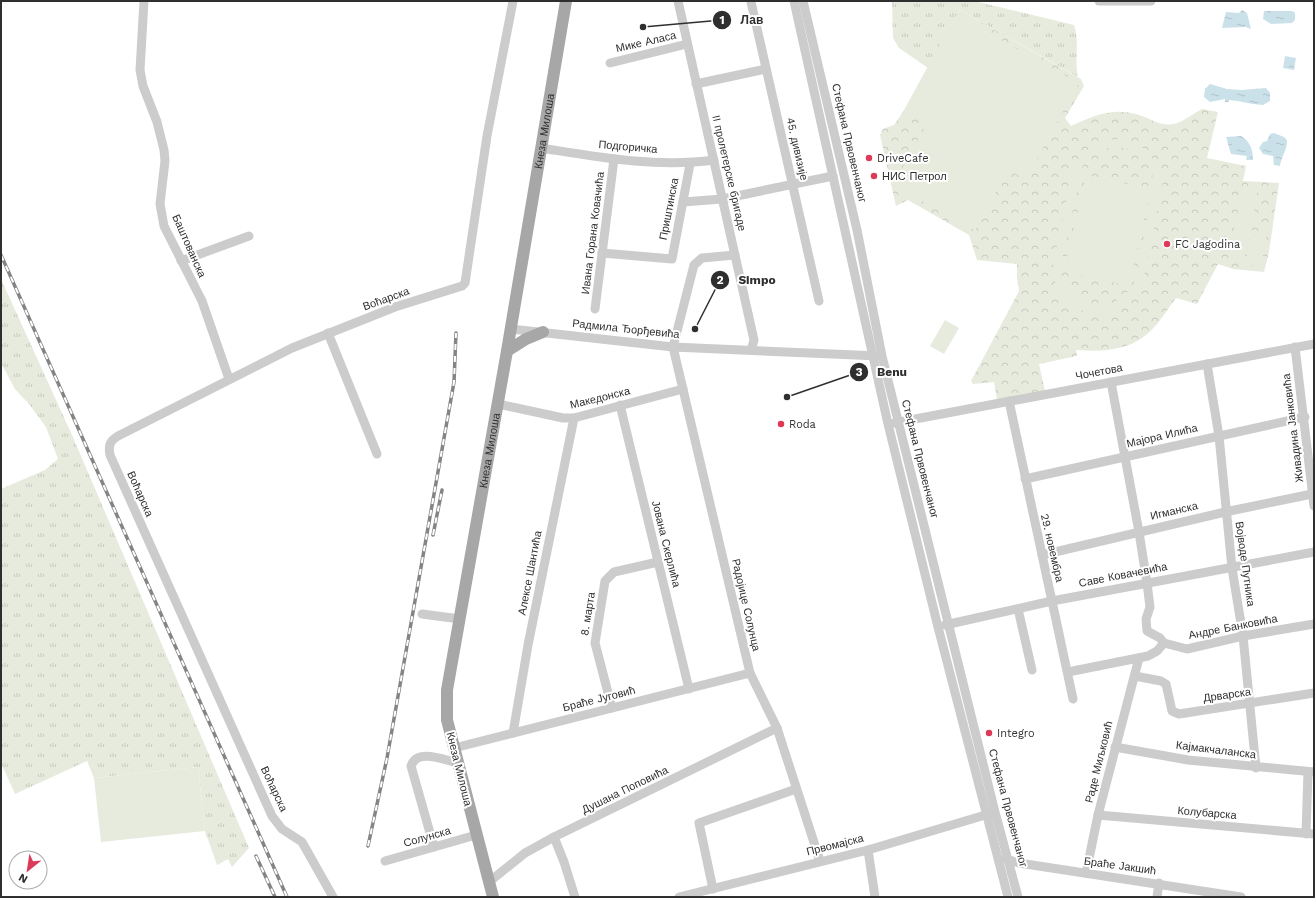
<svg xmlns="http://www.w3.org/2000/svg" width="1315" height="898" viewBox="0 0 1315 898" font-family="'Work Sans',sans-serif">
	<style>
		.grass { fill: url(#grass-tufts) }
		.park { fill: url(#park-crowns) }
		.pitch { fill: #e6ebdd; fill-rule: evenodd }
		.water { fill: url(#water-ripples) }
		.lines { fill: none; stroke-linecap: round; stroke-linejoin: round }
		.minor { stroke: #ccc; stroke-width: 9 }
		.major { stroke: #a7a7a7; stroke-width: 12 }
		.rail-casing { stroke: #848484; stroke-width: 3.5 }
		.rail { stroke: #fff; stroke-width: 2; stroke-dasharray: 6; stroke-linecap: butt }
		.poi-dot { fill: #db3b58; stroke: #fff; stroke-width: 1.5 }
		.labels { text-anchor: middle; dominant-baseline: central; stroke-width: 4; stroke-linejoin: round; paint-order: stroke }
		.street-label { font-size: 11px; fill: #2f2f2f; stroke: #fff }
		.poi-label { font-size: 11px; fill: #2f2f2f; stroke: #fff; text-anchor: start }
		.leader { fill: none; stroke: #2f2f2f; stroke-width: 1.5 }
		.callout-dot { fill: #2f2f2f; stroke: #fff; stroke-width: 1.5 }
		.mark-label { font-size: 12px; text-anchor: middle; font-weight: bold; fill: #fff }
		.callout-label { font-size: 12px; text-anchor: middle; font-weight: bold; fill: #2f2f2f; stroke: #fff; stroke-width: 4; stroke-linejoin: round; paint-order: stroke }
	</style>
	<defs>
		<pattern id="grass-tufts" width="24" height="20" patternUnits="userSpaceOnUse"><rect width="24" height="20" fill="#e6ebdd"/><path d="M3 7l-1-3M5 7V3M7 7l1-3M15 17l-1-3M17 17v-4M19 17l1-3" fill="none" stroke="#c6cabe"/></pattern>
		<pattern id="park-crowns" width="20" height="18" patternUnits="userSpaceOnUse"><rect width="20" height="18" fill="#e6ebdd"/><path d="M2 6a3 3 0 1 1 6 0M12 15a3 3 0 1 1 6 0" fill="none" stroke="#c6cabe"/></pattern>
		<pattern id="water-ripples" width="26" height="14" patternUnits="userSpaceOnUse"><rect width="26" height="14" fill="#cbe1ea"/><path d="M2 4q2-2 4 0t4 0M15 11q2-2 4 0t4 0" fill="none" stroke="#afc1c9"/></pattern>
	</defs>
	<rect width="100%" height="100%" fill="#fff"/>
	<!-- grass -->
	<g class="grass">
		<path d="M892,1h82l100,24c6,18 0,35 4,52l-118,-67 -32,58 -29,-20 -6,-10z"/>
		<path d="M1,279l71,156 177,413 -17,19 -4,-8 -11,6 -12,-34 -7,-64 -104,11 -7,-17 -72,33 -14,-31v-274l44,-19 13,-11 -12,-32 -17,-23 -14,-15 -14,-26z"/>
	</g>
	<!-- park -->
	<path class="park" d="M960,10l121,69 3,7 -19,32 6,8c24,-11 44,-20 71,-10 13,5 18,10 32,8 9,-2 20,-11 28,-15l16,3 -11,46 39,8 -3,15 36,2 -10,69 -5,20 -31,-3 -15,-5 -21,40 -21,-6c-10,13 -20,31 -34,40 -18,13 -45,14 -66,12l1,6 -38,8 6,27 -48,9 -3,-18 -21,2 -2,-3 48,-90 -2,-13v-14l-40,-4 -8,-25 -61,-35 -12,6 -16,-71 3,-6 11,-4 9,-13z"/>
	<!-- pitch -->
	<g class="pitch">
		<path d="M956,15l123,68 -53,96 -18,-9 -33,60 -82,-45 33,-60 -23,-13z"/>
		<path d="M1116,139c25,3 34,11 44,33l5,1 -25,123 -5,-2c-17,29 -59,24 -76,-2 -5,-8 -5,-18 -6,-27l20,-96c10,-18 23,-27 43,-30zM1113,146c23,2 39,15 41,38l-19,97c-22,41 -76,28 -74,-16l22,-101 12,-11z"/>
		<path d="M1086,175l65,14 -22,97 -65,-15z"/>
		<path d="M1243,186l15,3 -6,35 -16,-3z"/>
		<path d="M1235,226l15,3 -7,35 -15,-3z"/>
		<path d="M1252,230l15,3 -6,35 -16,-3z"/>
		<path d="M945,320l14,8 -15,26 -14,-8z"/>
		<path d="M198,767l7,64 -104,11 -7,-64z"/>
	</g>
	<!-- water -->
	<g class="water">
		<path d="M1242,10l5,3 4,16 -5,-2 -24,1 4,-16 13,1z"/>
		<path d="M1264,11h28l3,2v7l-3,3 -21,1 -8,-5z"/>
		<path d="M1285,56l11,2 -2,12 -11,-2z"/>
		<path d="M1210,84l17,5 14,1 25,-2 4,5v8l-7,4c-14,-1 -22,-4 -34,-5v2h-4v-3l-15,3 -6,-5 1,-8z"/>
		<path d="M1274,133l10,4 3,3c1,9 -6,17 -7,26l-6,-1 -1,-9 -10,-2 -4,-6 4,-6 4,-1 3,-7z"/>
		<path d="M1241,136c9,5 12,14 12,24h-7l1,-4 -16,-2 -5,-17z"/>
	</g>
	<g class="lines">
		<!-- minor -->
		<g class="minor">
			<path d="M144,1l-4,69 3,16 14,36 7,28 1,11 -5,43 4,22 38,75 27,78"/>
			<path d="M678,1l76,339 -3,10"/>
			<path d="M794,1l94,423 50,203 70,270"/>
			<path d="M803,1l54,229 25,126 113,456 23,85"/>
			<path d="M1099,1h52"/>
			<path d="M751,2l68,299"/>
			<path d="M610,63l77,-19"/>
			<path d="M696,84l70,-15"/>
			<path d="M541,148c57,9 115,20 173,12"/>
			<path d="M683,202l39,-3 111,-23"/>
			<path d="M602,253l70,6 18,-95"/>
			<path d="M735,255l-33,3 -8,7 -21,82 77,326 27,55 43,133"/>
			<path d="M181,261l68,-25"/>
			<path d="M595,309l19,-150"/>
			<path d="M511,329l162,18 206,9"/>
			<path d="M328,333l49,121"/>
			<path d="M1295,347l19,159"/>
			<path d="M1207,364l12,72 13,132 11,68 13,132"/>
			<path d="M1111,382l28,150 8,51 3,24 -4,12 1,12 13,7 4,5"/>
			<path d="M1009,401l64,298"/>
			<path d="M498,404l65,14h11l109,-29"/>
			<path d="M620,405l69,284"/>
			<path d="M894,423l420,-79"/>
			<path d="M1025,479l280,-62"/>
			<path d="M1042,555l183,-43 87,-18"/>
			<path d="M1018,609l14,61"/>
			<path d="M422,614l38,5"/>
			<path d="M945,625l107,-24 262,-49"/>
			<path d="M1068,672l80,-16 9,-5 7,-8 23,6 56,-13 71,-12"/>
			<path d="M1135,676l26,5 5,3 6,27 7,3 135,-21"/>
			<path d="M612,708l-17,-65 10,-62 9,-9 44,-10"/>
			<path d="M513,733l15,-88 46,-227"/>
			<path d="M1115,747l73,13 126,12"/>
			<path d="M454,748l296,-75"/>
			<path d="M1098,815l216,19"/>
			<path d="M1306,834l2,-62"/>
			<path d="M554,837l10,25 11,35"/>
			<path d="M434,847l-23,-81c6,-18 33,-6 47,-3"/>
			<path d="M868,850l7,47"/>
			<path d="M1006,859l13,4 222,34"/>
			<path d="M385,861l91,-26"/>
			<path d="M1086,873l12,-58 41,-157"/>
			<path d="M489,882l36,-29 29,-16 223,-109"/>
			<path d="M713,889l-14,-66 97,-34"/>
			<path d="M333,897l-31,-55 -20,-13 -10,-13 -162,-361c-2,-10 0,-14 8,-19l174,-88 103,-41 67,-21 3,-3 22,-147 26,-135"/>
			<path d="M679,897l189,-47 124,-37"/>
			<path d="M1157,897l2,-14"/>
		</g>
		<!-- major -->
		<g class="major">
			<path d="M507,351l19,-12 17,-7"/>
			<path id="s1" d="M493,897l-46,-177v-30l60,-339 59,-350"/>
		</g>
		<defs>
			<g id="rail">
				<path d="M1,255l286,642"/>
				<path d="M433,535l9,-45"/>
				<path d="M368,846l19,-88 67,-376 2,-49"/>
				<path d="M256,856l19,41"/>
			</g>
		</defs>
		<!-- rail casing -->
		<use href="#rail" class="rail-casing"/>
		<!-- rail -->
		<use href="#rail" class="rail"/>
	</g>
	<!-- markers -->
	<g class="poi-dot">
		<circle cx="869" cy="158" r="4"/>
		<circle cx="874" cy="176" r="4"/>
		<circle cx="1167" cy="244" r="4"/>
		<circle cx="781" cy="424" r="4"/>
		<circle cx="989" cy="733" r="4"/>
	</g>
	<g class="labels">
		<!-- street labels -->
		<g class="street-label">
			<text transform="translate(646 42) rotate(-13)">Мике Аласа</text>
			<text stroke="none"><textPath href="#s1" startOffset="780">Кнеза Милоша</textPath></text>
			<text transform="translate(849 143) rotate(77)">Стефана Првовенчаног</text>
			<text transform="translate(628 147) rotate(5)">Подгоричка</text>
			<text transform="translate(797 149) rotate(77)">45. дивизије</text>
			<text transform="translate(729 173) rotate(77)">II пролетерске бригаде</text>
			<text transform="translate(669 209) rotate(-79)">Приштинска</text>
			<text transform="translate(593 233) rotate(-83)">Ивана Горана Ковачића</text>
			<text transform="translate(189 246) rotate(66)">Баштованска</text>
			<text transform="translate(386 299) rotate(-20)">Воћарска</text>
			<text transform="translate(626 329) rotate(6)">Радмила Ђорђевића</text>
			<text transform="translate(1099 372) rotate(-11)">Чочетова</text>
			<text transform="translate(600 398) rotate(-14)">Македонска</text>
			<text transform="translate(1293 428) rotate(-97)">Живадина Јанковића</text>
			<text transform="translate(1162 436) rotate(-13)">Мајора Илића</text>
			<text stroke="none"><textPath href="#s1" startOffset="456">Кнеза Милоша</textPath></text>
			<text transform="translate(920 459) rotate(76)">Стефана Првовенчаног</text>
			<text transform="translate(140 494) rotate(66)">Воћарска</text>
			<text transform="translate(1174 511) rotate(-13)">Игманска</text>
			<text transform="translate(666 544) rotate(76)">Јована Скерлића</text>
			<text transform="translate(1052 548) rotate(77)">29. новембра</text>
			<text transform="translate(1245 564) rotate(82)">Војводе Путника</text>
			<text transform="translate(530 573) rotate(-79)">Алексе Шантића</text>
			<text transform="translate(1123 575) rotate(-11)">Саве Ковачевића</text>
			<text transform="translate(746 605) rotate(77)">Радојице Солунца</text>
			<text transform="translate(588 614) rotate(-81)">8. марта</text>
			<text transform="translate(1233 627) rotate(-11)">Андре Банковића</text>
			<text transform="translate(1227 695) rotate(-8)">Дрварска</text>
			<text transform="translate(599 699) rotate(-14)">Браће Југовић</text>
			<text transform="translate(1216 750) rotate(7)">Кајмакчаланска</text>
			<text transform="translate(1099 762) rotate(-76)">Раде Миљковић</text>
			<text transform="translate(459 769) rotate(76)">Кнеза Милоша</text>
			<text transform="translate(274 789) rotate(65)">Воћарска</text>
			<text transform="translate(625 790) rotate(-26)">Душана Поповића</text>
			<text transform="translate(1008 808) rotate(75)">Стефана Првовенчаног</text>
			<text transform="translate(1207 813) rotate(5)">Колубарска</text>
			<text transform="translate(427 837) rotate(-16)">Солунска</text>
			<text transform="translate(835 845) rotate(-14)">Првомајска</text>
			<text transform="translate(1120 866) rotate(8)">Браће Јакшић</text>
		</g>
		<!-- poi labels -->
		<g class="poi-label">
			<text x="877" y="158">DriveCafe</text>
			<text x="882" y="176">НИС Петрол</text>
			<text x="1175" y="244">FC Jagodina</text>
			<text x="789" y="424">Roda</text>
			<text x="997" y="733">Integro</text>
		</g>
	</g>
	<!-- callouts -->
	<path class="leader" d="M643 27L722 20M695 329L720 280M787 397L859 372"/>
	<g class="callout-dot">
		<circle cx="643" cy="27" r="4"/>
		<circle cx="695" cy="329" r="4"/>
		<circle cx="787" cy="397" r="4"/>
		<circle cx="722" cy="20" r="10"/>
		<circle cx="720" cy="280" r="10"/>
		<circle cx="859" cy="372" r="10"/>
	</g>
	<g class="mark-label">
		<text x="722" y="24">1</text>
		<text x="720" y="284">2</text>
		<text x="859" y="376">3</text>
	</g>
	<g class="callout-label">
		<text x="752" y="24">Лав</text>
		<text x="757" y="284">Simpo</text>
		<text x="892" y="376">Benu</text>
	</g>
	<!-- border -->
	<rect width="1315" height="898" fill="none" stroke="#2f2f2f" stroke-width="4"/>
	<!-- north arrow -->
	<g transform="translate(28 870) rotate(210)"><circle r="19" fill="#ffffff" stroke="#acacac"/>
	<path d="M0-3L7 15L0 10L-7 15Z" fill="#db3b58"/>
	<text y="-6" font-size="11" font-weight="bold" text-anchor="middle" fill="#2f2f2f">N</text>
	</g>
</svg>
